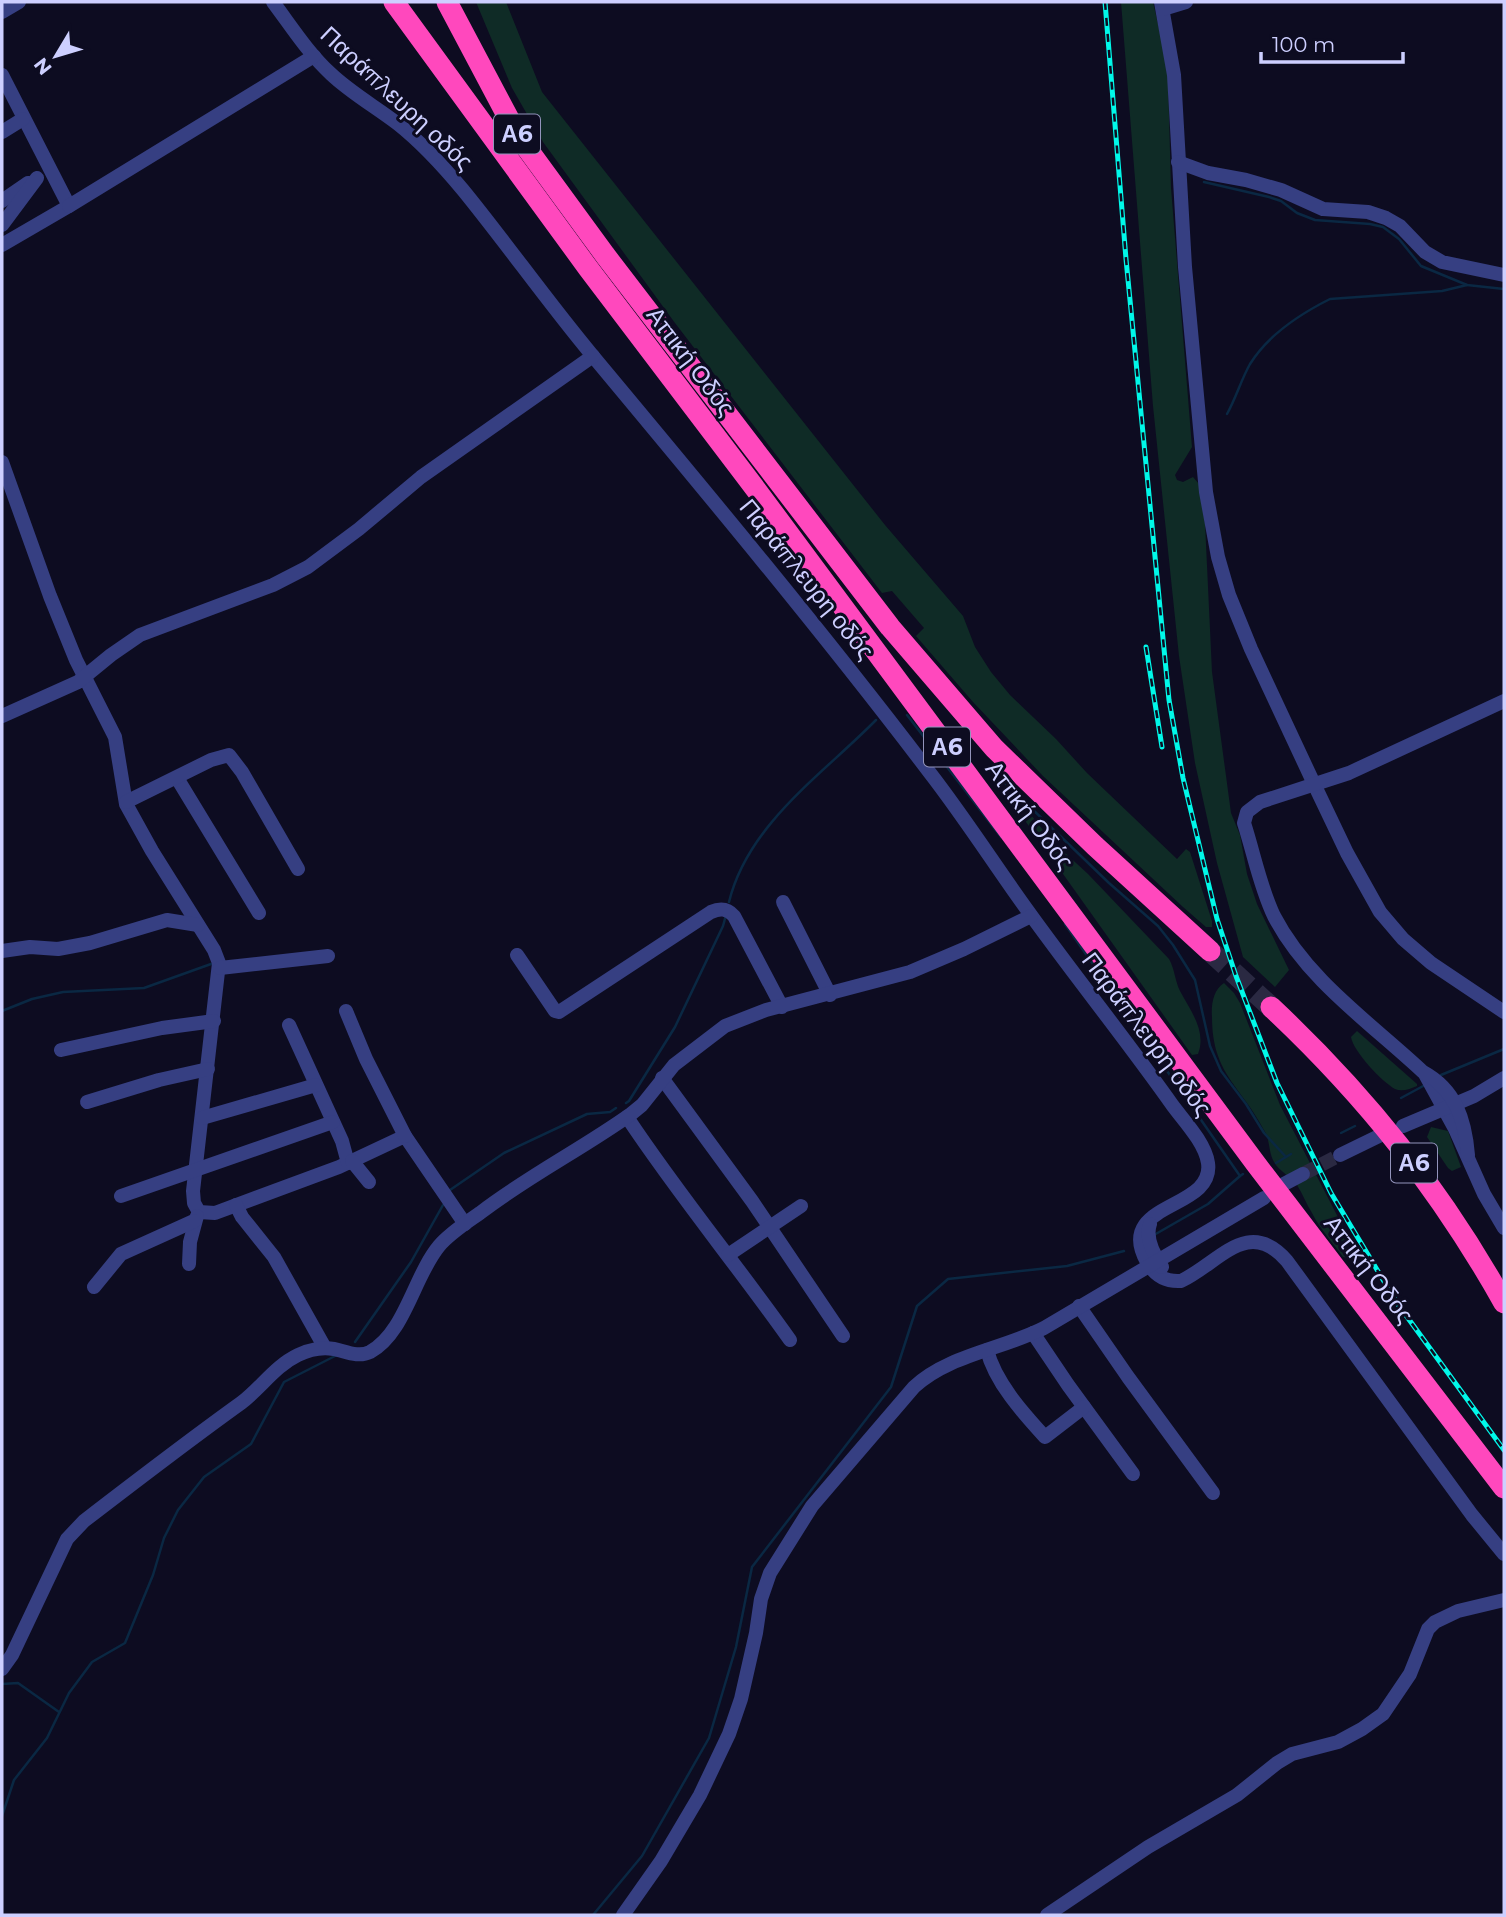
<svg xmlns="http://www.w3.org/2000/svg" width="1506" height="1917" viewBox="0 0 1506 1917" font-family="Montserrat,sans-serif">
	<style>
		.green { fill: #0f2b26 }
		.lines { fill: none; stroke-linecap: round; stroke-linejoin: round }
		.stream { stroke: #0a2843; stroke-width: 2.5 }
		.minor-tunnel { stroke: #2a2942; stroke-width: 14; stroke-dasharray: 14 7; stroke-linecap: butt }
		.highway-tunnel { stroke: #2a2942; stroke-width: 21; stroke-dasharray: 21 10; stroke-linecap: butt }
		.minor { stroke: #363f82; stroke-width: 14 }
		.highway { stroke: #ff48bd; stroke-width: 21 }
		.rail-casing { stroke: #00f8e9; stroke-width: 5 }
		.rail { stroke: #0d0c21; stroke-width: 2.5; stroke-dasharray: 8; stroke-linecap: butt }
		.labels { text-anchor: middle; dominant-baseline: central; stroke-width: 6; stroke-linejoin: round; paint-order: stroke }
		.shield { fill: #0d0c21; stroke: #9394bc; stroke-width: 2 }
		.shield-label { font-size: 23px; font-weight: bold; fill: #cdcfff }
		.street-label { font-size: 24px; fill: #cdcfff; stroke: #0d0c21 }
	</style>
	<rect width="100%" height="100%" fill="#0d0c21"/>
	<!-- green -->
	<g class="green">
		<path d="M476,2h30l36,90 343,433 78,91 12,31 16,25 19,23 46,44 31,34 90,86 9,-10 4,3 22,69v6h-6l-23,-20 -140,-131 -70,-74 -57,-66 8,-8 -32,-37 -10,2 -207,-270 -132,-181 -31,-54z"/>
		<path d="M1121,2h32l10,44 5,33 3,109 21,259 -17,28 2,5 6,2 10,-5 6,7 6,39 7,149 19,141 9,22 7,39 10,30 32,66 -14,17 -32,-30 -26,-94 -22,-100 -16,-107 -26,-250z"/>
		<path d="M1025,812l6,3 20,25 37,34 81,85c6,11 6,22 11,32 10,19 27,40 18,63l-6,1 -166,-233 -3,-7z"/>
		<path d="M1224,983l10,10 6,10 40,102 76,147 -6,6 -7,-1c-10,-14 -23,-28 -31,-44 -6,-9 -9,-19 -15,-28 -7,-9 -18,-14 -23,-23 -5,-8 -4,-21 -9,-30 -23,-46 -53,-57 -53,-115 -1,-12 1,-27 12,-34z"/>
		<path d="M1357,1031l60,53v2c-7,3 -15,6 -22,3 -13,-7 -42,-38 -44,-52z"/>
		<path d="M1431,1127l17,4 13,36 -9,4 -4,-3 -21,-31z"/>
	</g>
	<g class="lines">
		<!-- stream -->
		<g class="stream">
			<path d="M1204,182l65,15 12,4 16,12 18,7 55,4 13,3 16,12 22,27 46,19 37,4"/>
			<path d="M1227,414c9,-16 14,-34 23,-50 18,-29 50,-50 80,-65l112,-8 25,-6"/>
			<path d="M907,715l94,122"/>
			<path d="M1004,782l105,101 49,43 15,19 22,35 15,66 11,25 25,33 18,29 22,24"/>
			<path d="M729,902c19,-78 94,-128 147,-182"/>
			<path d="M1065,924l175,252 3,-2"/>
			<path d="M2,1011l30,-12 31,-7 81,-4 67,-24"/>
			<path d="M1441,1075l63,-26"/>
			<path d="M1401,1098l24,-13"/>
			<path d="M626,1103l3,-2 46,-74 48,-101 3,-11"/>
			<path d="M1341,1133l14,-7"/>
			<path d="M1276,1163l15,-9"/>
			<path d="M450,1190l54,-37 83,-39 23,-2 6,-4"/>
			<path d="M1154,1235l54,-31 32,-28"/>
			<path d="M355,1342l56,-80 32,-57"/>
			<path d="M2,1684l16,-1 41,29"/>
			<path d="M2,1816l12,-36 33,-42 22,-45 23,-31 33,-19 28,-68 11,-37 14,-28 26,-33 47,-33 33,-62 53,-27"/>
			<path d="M593,1915l49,-59 67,-118 27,-91 16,-80 139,-180 26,-81 31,-27 119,-13 57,-15"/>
		</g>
		<!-- minor-tunnel -->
		<path class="minor-tunnel" d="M1303,1174l37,-19"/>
		<!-- highway-tunnel -->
		<path class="highway-tunnel" d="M1210,951l61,56"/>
		<!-- minor -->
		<g class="minor">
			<path d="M273,2c18,24 35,51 58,72 20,19 45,33 67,50 24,19 45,42 65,66 44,54 84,111 129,165 115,138 230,276 338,418 31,40 59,83 88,124 50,71 105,138 155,209 12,16 32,37 35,57 7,48 -95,38 -61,99 8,14 18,20 34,19 38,-18 67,-65 106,-20l185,254 32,39"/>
			<path d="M1161,2l13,73 11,192 21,225 12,65 11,38 22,54 64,137 32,67 33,59 23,27 28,24 73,49"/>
			<path d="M1163,9l23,-7"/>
			<path d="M2,12l17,-10"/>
			<path d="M2,75l67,131 -67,39"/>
			<path d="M2,132l21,-13"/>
			<path d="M1178,162l30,11 38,7 35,10 42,19 45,3 18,6 14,8 25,26 17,10 62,13"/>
			<path d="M2,201l26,-18"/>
			<path d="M69,206l245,-150"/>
			<path d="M2,225l35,-47"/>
			<path d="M2,462l48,134 26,64 39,77 11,67 26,47 62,99 5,13 -26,228 1,12 5,9 16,1 124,-46 66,-31 60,88"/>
			<path d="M2,716l76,-34 33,-27 29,-20 133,-50 35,-18 51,-38 62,-52 172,-121"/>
			<path d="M177,778l82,135"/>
			<path d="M126,802l85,-42 18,-5 13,17 56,97"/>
			<path d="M783,902l47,93"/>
			<path d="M2,951l28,-4 28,2 32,-6 77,-23 31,5"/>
			<path d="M517,955l38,56 4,1 152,-100c9,-4 16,-4 23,4l48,91"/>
			<path d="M220,968l108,-12"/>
			<path d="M346,1011l20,48 39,77"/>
			<path d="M289,1025l53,116 6,22"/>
			<path d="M61,1050l101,-22 52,-7"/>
			<path d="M1426,1076l29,53 29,65 20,34"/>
			<path d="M662,1078l90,123 91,135"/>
			<path d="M87,1102l72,-22 49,-11"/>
			<path d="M627,1117c51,77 110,148 163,223"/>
			<path d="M202,1118l114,-33"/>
			<path d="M1403,1126l71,-30 30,-18"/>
			<path d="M1340,1155l39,-19"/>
			<path d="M1468,1155c-3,-35 -12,-65 -45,-83 -51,-48 -116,-92 -149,-156 -14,-29 -20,-62 -30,-93l3,-11 13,-10 89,-29 155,-72"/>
			<path d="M352,1161l17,21"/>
			<path d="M1284,1184l19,-10"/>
			<path d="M121,1196l212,-74"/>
			<path d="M236,1205l6,12 32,40 51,91"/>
			<path d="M1150,1224c-5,14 4,31 12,43"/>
			<path d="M728,1255l73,-49"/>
			<path d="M189,1264l1,-22 7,-26"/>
			<path d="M94,1287l27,-33 73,-33"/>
			<path d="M1079,1306l49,71 85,116"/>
			<path d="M1033,1333l35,52 65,89"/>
			<path d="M987,1350c8,32 36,63 58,87l39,-30"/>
			<path d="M2,1669l10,-14 55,-116 17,-18c52,-40 104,-80 157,-118 20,-15 34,-37 57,-48 10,-5 24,-8 36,-6 11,2 24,9 36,3 35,-19 44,-76 69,-106 11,-13 27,-23 41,-33 48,-37 102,-64 151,-99l11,-9 32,-40 51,-39 41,-16 144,-38 54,-23 67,-33"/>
			<path d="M623,1915l38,-54 39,-66 29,-61 12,-35 15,-66 5,-34 9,-26 42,-67 102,-119c34,-32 89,-38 130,-59l220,-130"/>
			<path d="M1047,1915l101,-68 89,-52 40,-32 15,-9 46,-12 24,-13 21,-15 27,-40 18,-45 7,-7 23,-11 46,-11"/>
		</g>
		<!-- highway -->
		<g class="highway">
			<path d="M394,2l194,266 169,223 499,673 248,324"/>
			<path d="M447,2l71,134 87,119 285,372 104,121 101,98 115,105"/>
			<path d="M1271,1007c95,89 169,182 233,296"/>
		</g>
		<defs>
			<g id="rail">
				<path d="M1105,2l21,257 43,441 14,78 34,141 19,57 41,107 54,110 66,110 107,147"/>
				<path d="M1146,647l16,100"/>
			</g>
		</defs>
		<!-- rail casing -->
		<use href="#rail" class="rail-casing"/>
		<!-- rail -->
		<use href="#rail" class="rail"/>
	</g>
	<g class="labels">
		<!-- shield labels -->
		<g class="shield">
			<rect x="494" y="114.5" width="46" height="39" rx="5"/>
			<rect x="924" y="727.5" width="46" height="39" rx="5"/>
			<rect x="1391" y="1143.5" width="46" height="39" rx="5"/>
		</g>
		<g class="shield-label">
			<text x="517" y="134">Α6</text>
			<text x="947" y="747">Α6</text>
			<text x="1414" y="1163">Α6</text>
		</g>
		<!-- street labels -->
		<g class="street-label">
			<text transform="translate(397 98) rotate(43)">Παράπλευρη οδός</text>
			<text transform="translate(691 361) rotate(53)">Αττική Οδός</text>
			<text transform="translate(807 579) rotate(51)">Παράπλευρη οδός</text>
			<text transform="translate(1030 815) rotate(53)">Αττική Οδός</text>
			<text transform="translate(1147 1034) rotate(53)">Παράπλευρη οδός</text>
			<text transform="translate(1369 1269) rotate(52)">Αττική Οδός</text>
		</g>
	</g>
	<!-- border -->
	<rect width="1506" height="1917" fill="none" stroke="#cdcfff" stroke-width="7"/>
	<!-- north arrow -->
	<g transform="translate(56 56) rotate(232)" stroke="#0d0c21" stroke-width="5" paint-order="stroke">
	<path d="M0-5L12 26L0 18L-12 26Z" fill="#cdcfff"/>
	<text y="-10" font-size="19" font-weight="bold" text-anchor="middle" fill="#cdcfff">N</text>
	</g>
	<!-- scale -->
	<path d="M1261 52v10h142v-10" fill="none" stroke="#cdcfff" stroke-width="3.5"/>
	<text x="1272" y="52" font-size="21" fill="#cdcfff" stroke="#0d0c21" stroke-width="5" paint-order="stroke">100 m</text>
</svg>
